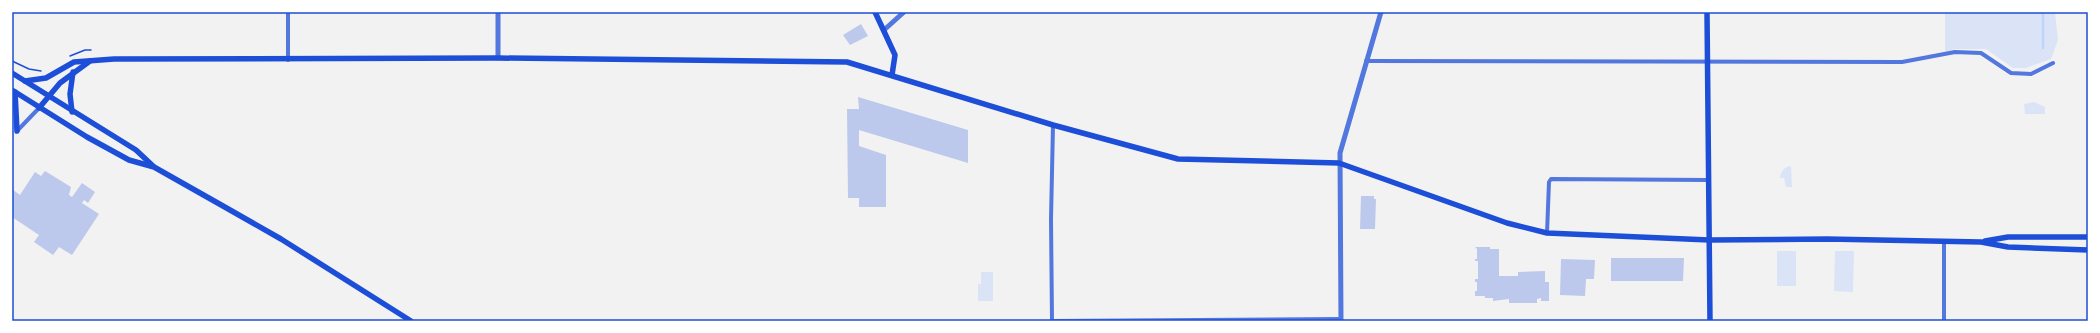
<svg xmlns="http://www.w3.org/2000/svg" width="2100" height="333" viewBox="0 0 2100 333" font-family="'Public Sans',sans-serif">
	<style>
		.green { fill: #dbe4f7 }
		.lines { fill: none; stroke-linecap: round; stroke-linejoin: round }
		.stream { stroke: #bfd3fe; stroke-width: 2.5 }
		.building { fill: #bdc9ec }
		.path { stroke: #1d4ed8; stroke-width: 1.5 }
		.minor { stroke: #5277de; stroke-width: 4 }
		.tertiary { stroke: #5277de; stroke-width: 5 }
		.secondary { stroke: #1d4ed8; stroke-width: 5.5 }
		.neatline { fill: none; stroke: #1d4ed8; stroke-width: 1.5 }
	</style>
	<rect width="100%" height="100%" fill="#f2f2f2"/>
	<!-- green -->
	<g class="green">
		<path d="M1945,12h110l3,28 -7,19 -25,9h-13l-27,-19h-31l-10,3z"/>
		<path d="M2034,102l11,5v7h-20l-1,-10z"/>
		<path d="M1791,166l1,21h-6l-2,-9h-4c1,-7 4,-11 11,-12z"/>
		<rect x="1777" y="251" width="19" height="35"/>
		<path d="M1835,251h19l-1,41 -19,-1z"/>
		<path d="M981,272h12v29h-15v-17h3z"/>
	</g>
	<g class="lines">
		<!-- stream -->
		<path class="stream" d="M2043,48v-36"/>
	</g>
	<!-- building -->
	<g class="building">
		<path d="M861,24l7,12 -18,9 -7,-10z"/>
		<path d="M858,97l110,33v33l-109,-33v16l27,9v52h-27v-9h-11l-1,-89h12z"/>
		<path d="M45,171l26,16 -2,8 3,2 10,-14 13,9 -7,11 -4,-3 -2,3 17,11 -27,41 -13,-8 -6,8 -19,-13 5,-7 -27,-18v-28l8,6 15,-23 6,4z"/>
		<path d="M1361,196h13v3h2l-1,30h-15z"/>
		<path d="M1475,247h15v2h9v27h19v-4l27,-1v11h4v19h-8v-3l-4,1v4h-28v-4l-16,2v-3h-8v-2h-10v-5h2v-9h-2v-3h3v-18h-3v-2h2v-10z"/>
		<path d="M1611,258h73l-1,23h-72z"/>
		<path d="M1561,259l34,1 -1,19h-8l-1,17 -25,-1z"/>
	</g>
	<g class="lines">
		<!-- path -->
		<g class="path">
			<path d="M70,56l15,-6h6"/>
			<path d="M12,61l17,8 12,2"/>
		</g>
		<!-- minor -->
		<g class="minor">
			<path d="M288,12v48"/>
			<path d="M1366,61l536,1 53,-10 26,1 30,20 20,1 22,-11"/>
			<path d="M17,131l22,-23"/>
			<path d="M1547,233l2,-51 2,-3 158,1"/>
			<path d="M1052,321l-1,-102 2,-94"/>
			<path d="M1053,321l288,-2"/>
			<path d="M1944,321v-80"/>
		</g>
		<!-- tertiary -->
		<g class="tertiary">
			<path d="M498,12v46"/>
			<path d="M884,30l20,-18"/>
			<path d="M1341,321l-1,-168 41,-141"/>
		</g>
		<!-- secondary -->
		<g class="secondary">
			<path d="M875,12l20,43 -3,20"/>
			<path d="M1707,12l3,309"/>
			<path d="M12,73l124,77 17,16"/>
			<path d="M25,81l21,-3 28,-16 40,-3 384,-1 349,4 206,63 125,34 161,4 168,60 40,10 162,7 118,-1 154,3 27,5 80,3"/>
			<path d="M12,90l75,47 42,23 25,7 69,39 58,33 130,82"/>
			<path d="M15,92l2,39"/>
			<path d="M39,108l21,-25 30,-22"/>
			<path d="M72,112l-2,-18 3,-22"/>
			<path d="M1985,241l23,-4h80"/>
		</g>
	</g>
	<!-- border -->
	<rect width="2100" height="333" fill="none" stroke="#ffffff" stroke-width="26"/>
	<rect x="13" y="13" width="2074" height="307" class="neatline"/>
</svg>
